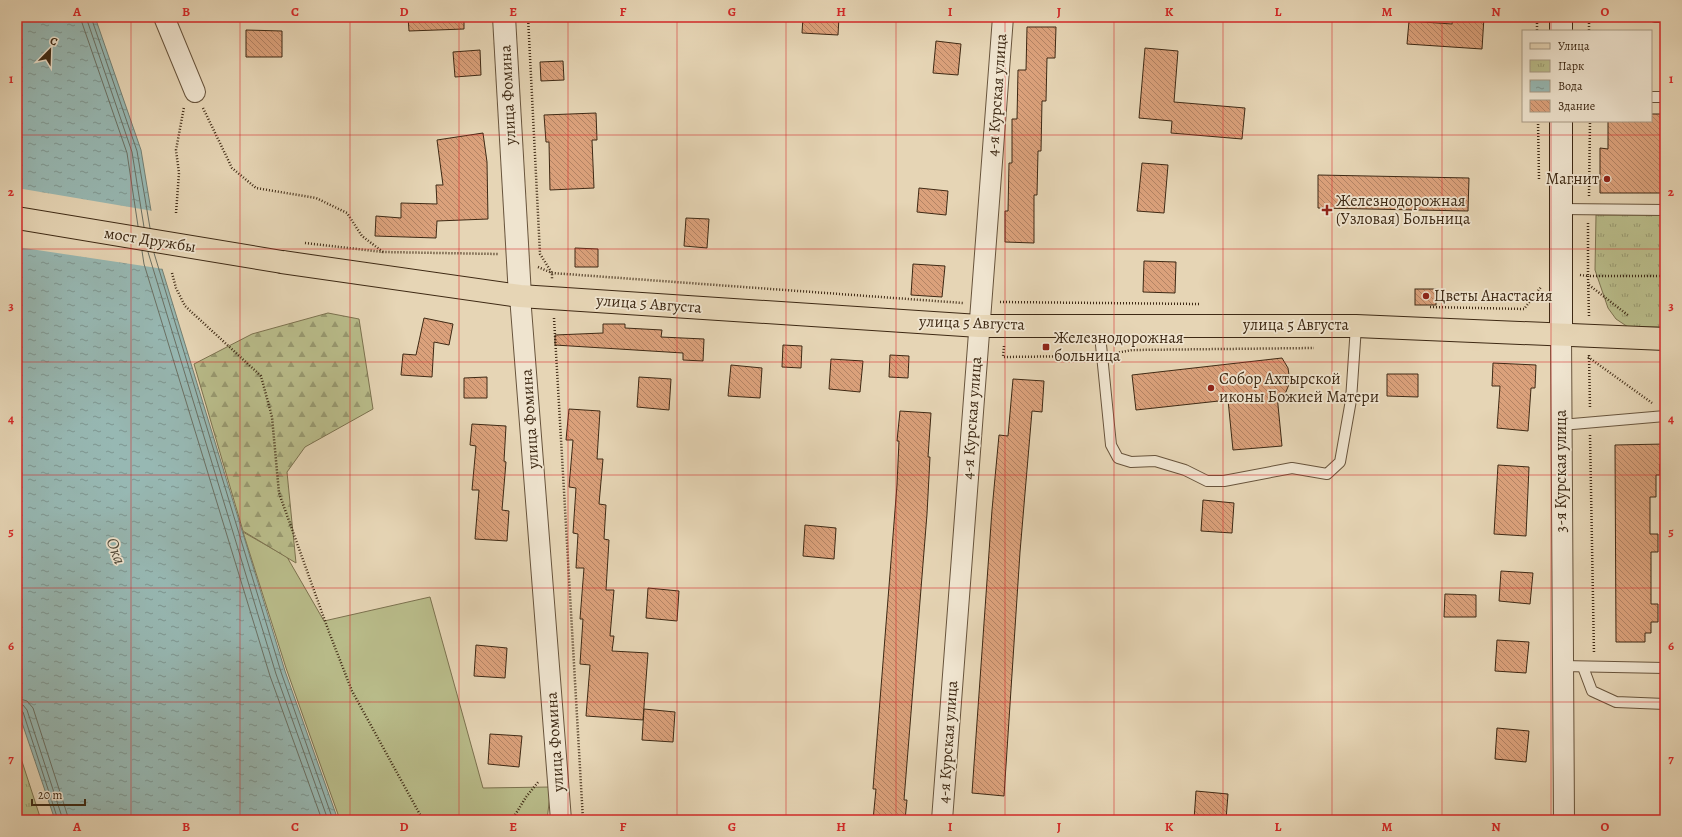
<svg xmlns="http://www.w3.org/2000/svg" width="1682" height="837" viewBox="0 0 1682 837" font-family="Alegreya,serif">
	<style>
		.grass { fill: #b9bc8a; stroke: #7c724f }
		.forest { fill: url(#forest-firs); stroke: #7c724f }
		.park { fill: url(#park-tufts); stroke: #7c724f }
		.water { fill: url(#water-ripples); stroke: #737f73 }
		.pier { fill: #e6d5b5 }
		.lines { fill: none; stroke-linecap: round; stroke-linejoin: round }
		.shore { stroke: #6a7064; stroke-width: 1 }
		.building { fill: url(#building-back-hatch); stroke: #3e2914 }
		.service-casing { stroke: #68543c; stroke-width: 12 }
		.minor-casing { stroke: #68543c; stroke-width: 22 }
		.tertiary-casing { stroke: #68543c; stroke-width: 24 }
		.secondary-casing { stroke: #3e2914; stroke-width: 24 }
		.primary-casing { stroke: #3e2914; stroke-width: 24 }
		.path { stroke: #3e2914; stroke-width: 2.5; stroke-dasharray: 1 2; stroke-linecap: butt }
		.service { stroke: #efe4cf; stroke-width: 10 }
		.minor { stroke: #efe4cf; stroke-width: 20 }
		.tertiary { stroke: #efe4cf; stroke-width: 22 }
		.secondary { stroke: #efe4cf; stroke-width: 22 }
		.primary { stroke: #e6d5b5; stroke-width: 22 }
		.primary-bridge-casing { stroke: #3e2914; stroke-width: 24; stroke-linecap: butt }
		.primary-bridge { stroke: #e6d5b5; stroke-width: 22 }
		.grid { fill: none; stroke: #d62828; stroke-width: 1; stroke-opacity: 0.55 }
		.poi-dot { fill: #8f2418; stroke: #efe4cf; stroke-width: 1.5 }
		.labels { text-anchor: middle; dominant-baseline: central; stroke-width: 3.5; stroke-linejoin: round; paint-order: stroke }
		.street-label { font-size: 16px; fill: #3e2914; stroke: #efe4cf }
		.poi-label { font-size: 16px; fill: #3e2914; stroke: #efe4cf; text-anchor: start }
		.water-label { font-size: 17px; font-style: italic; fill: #544d3c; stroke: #efe4cf }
		.neatline { fill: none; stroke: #d62828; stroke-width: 1.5 }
		.grid-label { font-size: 13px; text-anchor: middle; font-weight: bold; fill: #d62828 }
	</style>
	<defs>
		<pattern id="forest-firs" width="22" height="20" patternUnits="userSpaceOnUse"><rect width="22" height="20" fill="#b9bc8a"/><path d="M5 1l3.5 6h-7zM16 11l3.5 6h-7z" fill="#989970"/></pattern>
		<pattern id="park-tufts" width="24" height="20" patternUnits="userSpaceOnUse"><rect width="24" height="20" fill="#b9bc8a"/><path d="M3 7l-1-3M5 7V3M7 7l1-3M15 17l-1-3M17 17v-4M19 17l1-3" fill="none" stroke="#989970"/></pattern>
		<pattern id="water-ripples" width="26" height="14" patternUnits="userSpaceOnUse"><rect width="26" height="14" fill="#97b8b3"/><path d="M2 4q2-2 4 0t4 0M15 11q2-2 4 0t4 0" fill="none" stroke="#7d9690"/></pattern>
		<pattern id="building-back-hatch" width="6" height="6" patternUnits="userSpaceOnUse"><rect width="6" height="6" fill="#dba17b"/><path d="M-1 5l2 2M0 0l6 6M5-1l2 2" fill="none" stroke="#b38364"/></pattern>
	</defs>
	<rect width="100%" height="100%" fill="#e6d5b5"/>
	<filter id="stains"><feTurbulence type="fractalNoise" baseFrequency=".005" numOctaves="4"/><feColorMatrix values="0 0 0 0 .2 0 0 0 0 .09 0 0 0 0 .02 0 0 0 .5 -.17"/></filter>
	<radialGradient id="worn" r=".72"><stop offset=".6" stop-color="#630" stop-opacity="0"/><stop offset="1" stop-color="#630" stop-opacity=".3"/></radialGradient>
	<!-- grass -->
	<path class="grass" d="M243,532l44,25 37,64 106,-24 53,191 68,-1 -4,33h-207l-54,-152z"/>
	<!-- forest -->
	<path class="forest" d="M328,313l31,6 14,90 -68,38 -18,25 9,91 -53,-32 -49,-167 58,-30z"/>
	<!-- park -->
	<g class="park">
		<path d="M1596,215h69v112h-37l-12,-8 -8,-11 -13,-38z"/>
		<path d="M17,746l24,74h-24z"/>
	</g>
	<!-- water -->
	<path class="water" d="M17,17h78l46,133 18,109 126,412 53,149h-283l-38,-112z"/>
	<!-- pier -->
	<path class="pier" d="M17,188l136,23 11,58 -147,-22z"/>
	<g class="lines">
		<!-- shore -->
		<g class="shore">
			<path d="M80,17l47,136 11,73"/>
			<path d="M86,17l46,135 12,75"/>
			<path d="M91,17l46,134 13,77"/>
			<path d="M142,251l2,13 126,412 52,144"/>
			<path d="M148,252l128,422 52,146"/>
			<path d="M154,253l127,419 52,148"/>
			<path d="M17,698l10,3 6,7 36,112"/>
			<path d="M17,704l6,1 4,5 36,110"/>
			<path d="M17,709l6,3 35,108"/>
		</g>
	</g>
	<!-- building -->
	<g class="building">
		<path d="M408,17h56v12l-55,2z"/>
		<path d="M803,17h36l-1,18 -36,-2z"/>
		<path d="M1453,17h31l-2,32 -75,-5 2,-23 43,3z"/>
		<path d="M1027,27h29l-1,31h-8l-1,43h-4l-1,50h-3l-1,44h-3v48l-29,-1v-31h3l1,-48h3v-44h5l1,-49h8z"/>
		<path d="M246,30l36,1v26h-36z"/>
		<path d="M936,41l25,3 -3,31 -25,-2z"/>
		<path d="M1145,48l33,3 -4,51 71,6 -3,31 -71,-6 1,-12 -33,-3z"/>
		<path d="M480,50l1,25 -26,2 -2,-25z"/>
		<path d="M563,61l1,19 -23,1 -1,-19z"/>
		<path d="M596,113l1,27h-5l2,48 -44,2 -1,-48h-3l-2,-27z"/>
		<path d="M1651,114h14v79h-65v-45l8,1v-28h43z"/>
		<path d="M483,133l4,29 1,57 -51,2 -1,17 -61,-2 1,-20 25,2v-15l36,1 -1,-19h7l-6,-45z"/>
		<path d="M1142,163l26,2 -4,48 -27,-2z"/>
		<path d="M1318,175l151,3 -1,33 -150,-3z"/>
		<path d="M919,188l29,3 -2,24 -29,-3z"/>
		<path d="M686,218l23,1 -2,29 -23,-2z"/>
		<path d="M575,248l23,1v18h-23z"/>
		<path d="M1144,261l32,1 -1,31 -32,-1z"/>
		<path d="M913,264l32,2 -3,31 -31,-2z"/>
		<rect x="1415" y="289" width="21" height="16"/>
		<path d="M424,318l29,6 -4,21 -15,-3 -2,35 -31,-2 2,-21 13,1z"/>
		<path d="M603,324h22v4l37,2 -1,7 43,2 -1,22 -20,-1v-7l-128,-8v-10l48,-2z"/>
		<path d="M783,345l19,1 -1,22 -19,-1z"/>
		<path d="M890,355l19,1 -1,22 -19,-1z"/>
		<path d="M1282,358l6,10 2,14 -5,12 -8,1 5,51 -49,4 -5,-50 -92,10 -4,-35z"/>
		<path d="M831,359l32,2 -3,31 -31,-3z"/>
		<path d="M1493,363l43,2 -1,23h-4l-3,43 -31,-3 3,-42h-8z"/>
		<path d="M731,365l31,3 -2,30 -32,-2z"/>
		<path d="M1387,374h31v23l-31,-1z"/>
		<path d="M487,377v21h-23v-20z"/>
		<path d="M639,377l32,2 -2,31 -32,-3z"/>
		<path d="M1013,379l31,2 -2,31 -10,-1 -12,141 -16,244 -32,-3 20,-283 7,-75 9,1z"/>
		<path d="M569,409l31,2 -3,48h6l-4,45 7,1 -2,34 5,1 -3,50h8l-4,46h4l-2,15 36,2 -5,67 -57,-4 4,-51 -10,-1 3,-45h-3l4,-51h-8l2,-34 -5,-1 3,-45 -7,-1 4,-47h-7z"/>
		<path d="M900,411l31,2 -3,44h2l-3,57 -23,286h3l-2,20h-32l3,-31h-3l24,-304 2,-44h-2z"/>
		<path d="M472,424l34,2 -2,35 2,1 -4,48 7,1 -2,30 -32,-2 4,-49h-7l4,-44 -6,-1z"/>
		<path d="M1665,444v20h-5v11h-4v22h-6v37h8v18h-7v52h7v18h-7v11h-6v9h-29l-1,-197z"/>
		<path d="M1498,465l31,2 -3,69 -32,-2z"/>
		<path d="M1203,500l31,3 -2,30 -31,-2z"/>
		<path d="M805,525l31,3 -2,31 -31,-3z"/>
		<path d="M1501,571l32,2 -3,31 -31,-3z"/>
		<path d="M648,588l31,3 -2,30 -31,-3z"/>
		<path d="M1445,594l31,1v22h-32z"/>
		<path d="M1497,640l32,2 -3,31 -31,-2z"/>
		<path d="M476,645l31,3 -2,30 -31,-2z"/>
		<path d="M644,709l31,3 -2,30 -31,-2z"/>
		<path d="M1497,728l32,3 -3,31 -31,-3z"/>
		<path d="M490,734l32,2 -3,31 -31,-3z"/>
		<path d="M1196,791l32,3 -2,26h-32z"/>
	</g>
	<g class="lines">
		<defs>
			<g id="service">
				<path d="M1655,17h8"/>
				<path d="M1651,97h14"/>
				<path d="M1561,209l104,1"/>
				<path d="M1099,325l12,120 7,13 13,4 24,-1 30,9 22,11h17l68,-13 35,6 13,-12 11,-62 5,-74"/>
				<path d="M1561,425l104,-9"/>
				<path d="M1563,666l102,2"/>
				<path d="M1583,667l9,24 24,11 49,2"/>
			</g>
			<g id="minor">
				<path d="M164,17l31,75"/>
				<path d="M520,296l41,524"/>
				<path d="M1561,335l3,485"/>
				<path d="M942,820l61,-803"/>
			</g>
			<path id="tertiary" d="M504,17l16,279"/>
			<g id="secondary">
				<path d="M1561,17v14"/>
				<path d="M1561,335v-214"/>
			</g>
			<path id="primary" d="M282,262l238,34 459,30h377l309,13"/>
		</defs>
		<!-- service casing -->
		<use href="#service" class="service-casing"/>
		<!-- minor casing -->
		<use href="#minor" class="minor-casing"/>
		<!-- tertiary casing -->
		<use href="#tertiary" class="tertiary-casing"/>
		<!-- secondary casing -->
		<use href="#secondary" class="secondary-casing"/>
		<!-- primary casing -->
		<use href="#primary" class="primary-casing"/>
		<!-- path -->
		<g class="path">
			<path d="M528,17l12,237 12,19v6"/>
			<path d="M1537,17v14"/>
			<path d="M1589,17v14"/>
			<path d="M203,108l29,60 24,20 60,10 31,15 15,23 21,16"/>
			<path d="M1538,121l1,58"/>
			<path d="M1589,196l1,-75"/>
			<path d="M176,213l3,-40 -3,-23 8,-43"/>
			<path d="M305,243l78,9 115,2"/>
			<path d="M538,267l14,6 411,30"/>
			<path d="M172,273l4,15 9,18 76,70 11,41 7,76 50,139 23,59 71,129"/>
			<path d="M1580,275l8,1v-55"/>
			<path d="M1589,285l40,31"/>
			<path d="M1000,302l201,2"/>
			<path d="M1430,307l94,2 17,-22"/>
			<path d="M1589,316l-1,-40h77"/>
			<path d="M554,318l29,502"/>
			<path d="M1004,346l-1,11 86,-1"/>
			<path d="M1116,353l16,-3 182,-2"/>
			<path d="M1589,355l1,53"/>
			<path d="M1588,357l64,46"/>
			<path d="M1590,435l4,219"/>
			<path d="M512,820l14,-23 13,-16"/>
		</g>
		<!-- service -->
		<use href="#service" class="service"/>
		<!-- minor -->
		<use href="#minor" class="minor"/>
		<!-- tertiary -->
		<use href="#tertiary" class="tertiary"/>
		<!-- secondary -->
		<use href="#secondary" class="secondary"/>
		<!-- primary -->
		<use href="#primary" class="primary"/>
		<defs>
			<path id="primary-bridge" d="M17,218l265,44"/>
		</defs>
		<!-- primary-bridge casing -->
		<use href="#primary-bridge" class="primary-bridge-casing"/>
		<!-- primary-bridge -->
		<use href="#primary-bridge" class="primary-bridge"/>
	</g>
	<!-- grid -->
	<path class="grid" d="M131,17v803M240,17v803M350,17v803M459,17v803M568,17v803M677,17v803M786,17v803M896,17v803M1005,17v803M1114,17v803M1223,17v803M1332,17v803M1442,17v803M1551,17v14M1551,121v699M17,135h1648M17,249h1648M17,362h1648M17,475h1648M17,588h1648M17,702h1648"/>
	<!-- markers -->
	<g class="poi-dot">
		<circle cx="1607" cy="179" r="4"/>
		<path d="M1325 204h4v4h4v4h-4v4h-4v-4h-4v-4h4z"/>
		<circle cx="1426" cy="296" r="4"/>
		<rect x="1042" y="343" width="8" height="8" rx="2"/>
		<circle cx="1211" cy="388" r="4"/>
	</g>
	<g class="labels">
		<!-- street labels -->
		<g class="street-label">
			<text transform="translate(508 95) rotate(-93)">улица Фомина</text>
			<text transform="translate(997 95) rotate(-86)">4-я Курская улица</text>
			<text transform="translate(150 240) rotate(9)">мост Дружбы</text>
			<text transform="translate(649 304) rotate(4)">улица 5 Августа</text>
			<text transform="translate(972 323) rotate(2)">улица 5 Августа</text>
			<text x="1296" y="325">улица 5 Августа</text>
			<text transform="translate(972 418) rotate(-86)">4-я Курская улица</text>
			<text transform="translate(530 419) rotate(-94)">улица Фомина</text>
			<text transform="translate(1561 471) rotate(-90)">3-я Курская улица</text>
			<text transform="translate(555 742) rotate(-94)">улица Фомина</text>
			<text transform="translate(948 742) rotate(-86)">4-я Курская улица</text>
		</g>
		<!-- poi labels -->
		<g class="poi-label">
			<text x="1599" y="179" text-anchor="end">Магнит</text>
			<text x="1336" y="201">Железнодорожная<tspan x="1336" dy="18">(Узловая) Больница</tspan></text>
			<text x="1434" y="296">Цветы Анастасия</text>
			<text x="1054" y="338">Железнодорожная<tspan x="1054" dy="18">больница</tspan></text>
			<text x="1219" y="379">Собор Ахтырской<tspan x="1219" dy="18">иконы Божией Матери</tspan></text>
		</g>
		<!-- water labels -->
		<g class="water-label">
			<text transform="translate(116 551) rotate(70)">Ока</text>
		</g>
	</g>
	<!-- margin -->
	<rect width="1682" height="837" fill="none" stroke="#e6d5b5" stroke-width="44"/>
	<!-- legend -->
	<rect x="1522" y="30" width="130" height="92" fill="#efe4cf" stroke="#a89984"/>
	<rect x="1530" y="43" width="20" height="6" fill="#e6d5b5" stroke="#a89984"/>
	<text x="1558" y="50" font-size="12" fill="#3e2914">Улица</text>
	<rect x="1530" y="60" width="20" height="12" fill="url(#park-tufts)" stroke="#a89984"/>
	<text x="1558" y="70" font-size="12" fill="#3e2914">Парк</text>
	<rect x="1530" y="80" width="20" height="12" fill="url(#water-ripples)" stroke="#a89984"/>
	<text x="1558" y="90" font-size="12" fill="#3e2914">Вода</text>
	<rect x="1530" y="100" width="20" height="12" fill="url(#building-back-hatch)" stroke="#a89984"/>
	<text x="1558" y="110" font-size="12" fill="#3e2914">Здание</text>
	<!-- north arrow -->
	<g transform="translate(50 50) rotate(23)" stroke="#efe4cf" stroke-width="3" paint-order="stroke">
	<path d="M0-3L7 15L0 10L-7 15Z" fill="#3e2914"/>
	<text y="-6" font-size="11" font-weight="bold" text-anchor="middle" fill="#3e2914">С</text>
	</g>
	<!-- scale -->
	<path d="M32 799v6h53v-6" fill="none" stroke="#3e2914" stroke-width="2"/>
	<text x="38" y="799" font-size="12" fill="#3e2914" stroke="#efe4cf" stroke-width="3" paint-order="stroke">20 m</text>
	<rect x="22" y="22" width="1638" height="793" class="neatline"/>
	<g class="grid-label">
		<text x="77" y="16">A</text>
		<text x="186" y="16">B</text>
		<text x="295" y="16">C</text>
		<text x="404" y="16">D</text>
		<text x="513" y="16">E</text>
		<text x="623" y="16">F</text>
		<text x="732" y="16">G</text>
		<text x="841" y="16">H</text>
		<text x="950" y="16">I</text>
		<text x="1059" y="16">J</text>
		<text x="1169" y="16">K</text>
		<text x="1278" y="16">L</text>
		<text x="1387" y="16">M</text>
		<text x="1496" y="16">N</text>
		<text x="1605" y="16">O</text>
		<text x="11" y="83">1</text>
		<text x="1671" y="83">1</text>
		<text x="11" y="196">2</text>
		<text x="1671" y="196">2</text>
		<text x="11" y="310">3</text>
		<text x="1671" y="310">3</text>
		<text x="11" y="423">4</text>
		<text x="1671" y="423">4</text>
		<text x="11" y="536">5</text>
		<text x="1671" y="536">5</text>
		<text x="11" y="650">6</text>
		<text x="1671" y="650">6</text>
		<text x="11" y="763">7</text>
		<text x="1671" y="763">7</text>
		<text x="77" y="831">A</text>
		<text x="186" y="831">B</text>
		<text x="295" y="831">C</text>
		<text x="404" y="831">D</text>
		<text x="513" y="831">E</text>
		<text x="623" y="831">F</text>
		<text x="732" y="831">G</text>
		<text x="841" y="831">H</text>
		<text x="950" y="831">I</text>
		<text x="1059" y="831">J</text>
		<text x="1169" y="831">K</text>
		<text x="1278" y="831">L</text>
		<text x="1387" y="831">M</text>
		<text x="1496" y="831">N</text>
		<text x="1605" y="831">O</text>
	</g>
	<rect width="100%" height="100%" filter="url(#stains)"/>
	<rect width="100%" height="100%" fill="url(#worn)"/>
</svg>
